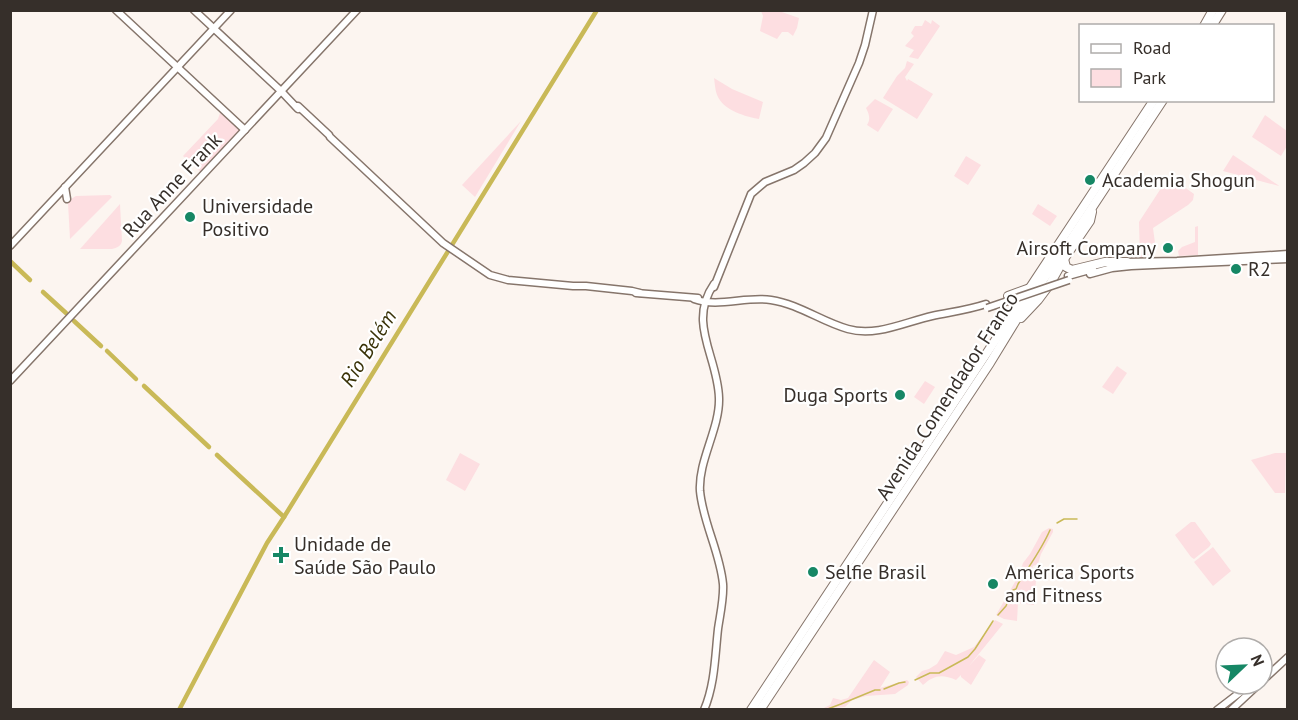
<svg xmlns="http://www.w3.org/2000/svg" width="1298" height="720" viewBox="0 0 1298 720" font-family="'PT Sans',sans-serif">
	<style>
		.green { fill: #fddee1 }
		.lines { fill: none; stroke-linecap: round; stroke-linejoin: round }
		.stream { stroke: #c9b957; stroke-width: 1.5 }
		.river { stroke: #c9b957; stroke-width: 4.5 }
		.major-casing { stroke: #86756b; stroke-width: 9 }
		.highway-casing { stroke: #86756b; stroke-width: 10 }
		.major { stroke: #fff; stroke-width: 6 }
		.highway { stroke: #fff; stroke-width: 8 }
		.major-bridge-casing { stroke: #86756b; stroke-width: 9; stroke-linecap: butt }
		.major-bridge { stroke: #fff; stroke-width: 6 }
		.poi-dot { fill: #168765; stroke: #fff; stroke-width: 2 }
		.labels { text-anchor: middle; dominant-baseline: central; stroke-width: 4.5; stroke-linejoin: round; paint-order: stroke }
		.poi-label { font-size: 20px; fill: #362f2a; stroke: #fff; text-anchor: start }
		.street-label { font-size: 20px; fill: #362f2a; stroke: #fff }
		.water-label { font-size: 21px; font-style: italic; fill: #393207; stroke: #fff }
	</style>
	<rect width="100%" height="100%" fill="#fcf5f0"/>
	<!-- green -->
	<g class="green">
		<path d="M761,11h18l20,7 -2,10 -4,8 -5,-4h-6l-5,7 -17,-8 3,-15z"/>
		<path d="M925,20l6,4 1,-4 8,6 -22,33 -9,-2 5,-7 -9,-4 9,-10 -3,-3 4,-7h7z"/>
		<path d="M907,61l7,3 -9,13 2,4 1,-2 25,15 -16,25 -34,-21 14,-22 8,-8z"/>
		<path d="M714,78l18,11 31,13 -4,17c-13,-2 -35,-9 -41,-22 -3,-6 -3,-13 -4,-19z"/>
		<path d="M875,99l18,10 -15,23 -11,-7c4,-6 2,-11 -1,-17z"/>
		<path d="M220,113h3l18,17 -39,43 -19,-17 35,-37z"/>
		<path d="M1265,115l22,16v15l-6,10 -29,-19z"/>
		<path d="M521,121l-46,76 -13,-12z"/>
		<path d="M1233,155l45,30 1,1 -56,-15z"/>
		<path d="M966,156l15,9 -13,20 -14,-9z"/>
		<path d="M1169,176l25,18 -1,6 -5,5 -35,23 2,15 -5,1 1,14 -11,1 -1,-37z"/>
		<path d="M110,195l2,2 -42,42 -2,-36 3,-4 5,-3z"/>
		<path d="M120,204l2,37c-1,5 -5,7 -10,8h-32z"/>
		<path d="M1038,204l19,12 -7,10 -18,-12z"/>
		<path d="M1198,226v29l-19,1 -1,-5 4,-4 13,-5v-15z"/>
		<path d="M1117,366l10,7 -14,21 -11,-7z"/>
		<path d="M925,381l10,6 -11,17 -10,-7z"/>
		<path d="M460,453l20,11 -15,27 -19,-11z"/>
		<path d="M1275,453h11l-1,40h-10l-24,-33z"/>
		<path d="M1191,522h4l16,22 -2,3 -15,12 -3,-2 -16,-22z"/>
		<path d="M1049,528l4,1v3l-12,22 -3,10 -5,2 -3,10 6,4 -2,25 -16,-2 -1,18 -13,-2 -8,-4 23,-40 4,-12 7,-9 12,-22z"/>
		<path d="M1213,547l18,24 -18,15 -19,-24z"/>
		<path d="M995,620l8,4 -34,42 10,-11 7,5 -15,25 -10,-8v-2l-5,5c-14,-6 -22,-5 -33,5l-7,-8 6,-6 7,-2 8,-5 8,-13 11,4 18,-8z"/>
		<path d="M874,660l16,12 -10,16 27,-8 2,2 -1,3 -13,9 -29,2 -14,4 -7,7 -23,2 8,-4 3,-7 8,2 7,-2z"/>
	</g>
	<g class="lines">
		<!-- stream -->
		<g class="stream">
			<path d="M1057,523l7,-4h13"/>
			<path d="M998,615l8,-9 7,-16 3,-1 2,-5c11,-18 24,-35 32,-54"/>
			<path d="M915,680l15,-7h9l29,-16 7,-8 18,-28"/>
			<path d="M884,689l15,-6 6,-1"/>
			<path d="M825,710l16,-6 34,-14h5"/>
		</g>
		<!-- river -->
		<g class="river">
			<path d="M10,261l20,19"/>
			<path d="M43,292l23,21"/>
			<path d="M74,321l27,25"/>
			<path d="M107,351l29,28"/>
			<path d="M144,386l65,61"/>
			<path d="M217,455l67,62"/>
			<path d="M179,710l88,-167 17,-26 313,-507"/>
		</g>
		<defs>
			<g id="major">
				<path d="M116,10l129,120"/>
				<path d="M194,10l87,81 17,18"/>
				<path d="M296,106h2l31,29 1,2 113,106 47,32 18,5 65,6h13l46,5 8,2"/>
				<path d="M65,187l2,12"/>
				<path d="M10,246l221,-236"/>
				<path d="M1123,262l54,-1 111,-7"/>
				<path d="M1090,274l22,-6 19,-2 157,-7"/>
				<path d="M1068,276l25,-7"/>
				<path d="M714,287l37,-93 14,-12 29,-12 10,-7 11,-10 11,-15 33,-75 6,-18 8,-35"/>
				<path d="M636,293l62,5"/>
				<path d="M694,299c24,9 52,-3 77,1 28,4 51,22 77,29 28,8 57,-7 84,-13 19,-4 36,-6 54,-12"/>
				<path d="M10,381l347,-371"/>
				<path d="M1262,681l26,-24"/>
				<path d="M704,710c11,-26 11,-54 14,-81 2,-14 6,-31 5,-45 -3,-32 -20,-61 -23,-93 -2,-30 20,-63 19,-93 -1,-41 -32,-75 -5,-114"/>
				<path d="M1217,710l34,-26"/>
				<path d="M1231,710l28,-26"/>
			</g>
			<g id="highway">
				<path d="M1204,26l9,-16"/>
				<path d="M1212,26l10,-16"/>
				<path d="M1064,259l2,8 6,3 33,-8h22"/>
				<path d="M1008,296l22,-8"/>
				<path d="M1021,318l17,-18 12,-16 14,-25 26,-38 2,-9"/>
				<path d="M751,710l403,-610"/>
				<path d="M760,710l230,-347 33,-54 45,-65 95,-144"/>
			</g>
		</defs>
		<!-- major casing -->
		<use href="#major" class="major-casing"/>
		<!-- highway casing -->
		<use href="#highway" class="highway-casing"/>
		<!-- major -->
		<use href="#major" class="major"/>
		<!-- highway -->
		<use href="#highway" class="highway"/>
		<defs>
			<path id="major-bridge" d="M987,308l82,-28"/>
		</defs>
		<!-- major-bridge casing -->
		<use href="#major-bridge" class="major-bridge-casing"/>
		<!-- major-bridge -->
		<use href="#major-bridge" class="major-bridge"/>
	</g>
	<!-- markers -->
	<g class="poi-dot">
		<circle cx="1090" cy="180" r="6"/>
		<circle cx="190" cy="217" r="6"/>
		<circle cx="1168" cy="248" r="6"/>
		<circle cx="1236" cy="269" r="6"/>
		<circle cx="900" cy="395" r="6"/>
		<path d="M278 546h6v6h6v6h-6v6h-6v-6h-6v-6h6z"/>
		<circle cx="813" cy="572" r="6"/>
		<circle cx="993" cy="584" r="6"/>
	</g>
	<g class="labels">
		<!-- poi labels -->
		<g class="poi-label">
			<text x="1102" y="180">Academia Shogun</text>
			<text x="202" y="206">Universidade<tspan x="202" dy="23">Positivo</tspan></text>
			<text x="1156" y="248" text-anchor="end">Airsoft Company</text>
			<text x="1248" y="269">R2</text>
			<text x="888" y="395" text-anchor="end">Duga Sports</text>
			<text x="294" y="544">Unidade de<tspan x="294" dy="23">Saúde São Paulo</tspan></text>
			<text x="825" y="572">Selfie Brasil</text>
			<text x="1005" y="572">América Sports<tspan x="1005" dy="23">and Fitness</tspan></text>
		</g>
		<!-- street labels -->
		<g class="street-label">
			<text transform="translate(172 185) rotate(-47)">Rua Anne Frank</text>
			<text transform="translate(947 396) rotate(-57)">Avenida Comendador Franco</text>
		</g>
		<!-- water labels -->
		<g class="water-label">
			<text transform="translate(368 348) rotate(-58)">Rio Belém</text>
		</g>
	</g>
	<!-- border -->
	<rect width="1298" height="720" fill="none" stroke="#362f2a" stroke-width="24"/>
	<!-- legend -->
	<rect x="1079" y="24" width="195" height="78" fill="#ffffff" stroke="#afacaa" stroke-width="1.5"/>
	<rect x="1091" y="44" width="30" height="9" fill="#ffffff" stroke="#afacaa" stroke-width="1.5"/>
	<text x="1133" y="54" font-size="18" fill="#362f2a">Road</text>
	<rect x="1091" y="69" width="30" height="18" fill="#fddee1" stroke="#afacaa" stroke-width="1.5"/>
	<text x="1133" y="84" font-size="18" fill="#362f2a">Park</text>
	<!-- north arrow -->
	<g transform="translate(1244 666) rotate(67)"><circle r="28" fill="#ffffff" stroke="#afacaa" stroke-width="1.5"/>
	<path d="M0-4.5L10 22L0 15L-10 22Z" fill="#168765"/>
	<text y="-9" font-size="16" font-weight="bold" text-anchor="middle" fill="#362f2a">N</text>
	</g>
</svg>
